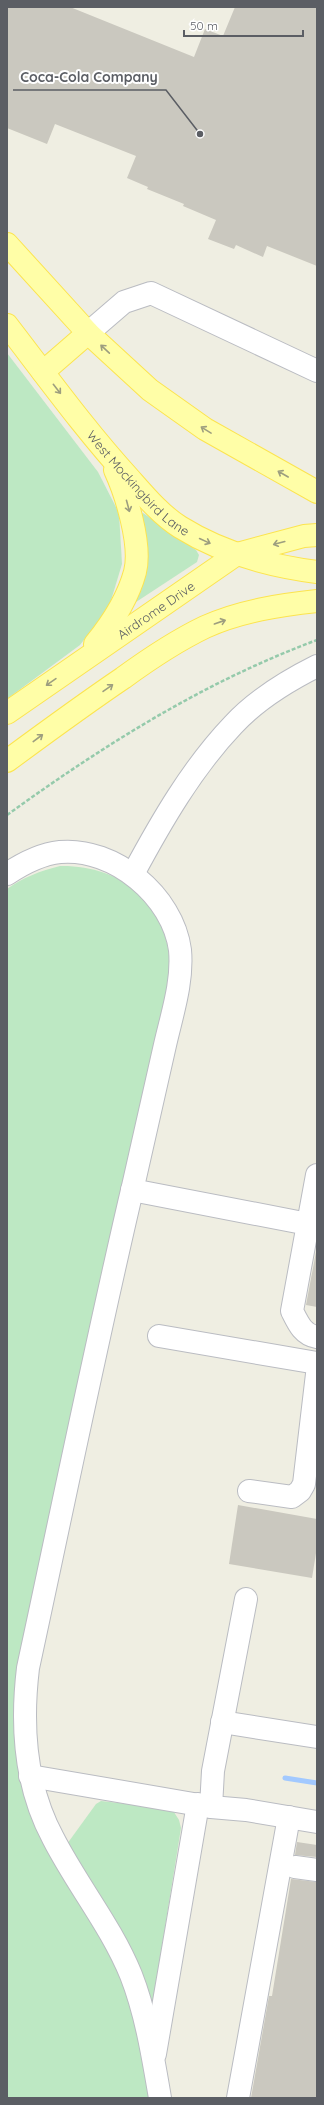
<svg xmlns="http://www.w3.org/2000/svg" width="324" height="2105" viewBox="0 0 324 2105" font-family="Quicksand,sans-serif">
	<style>
		.green { fill: #bde8c3 }
		.lines { fill: none; stroke-linecap: round; stroke-linejoin: round }
		.stream { stroke: #a2c9ff; stroke-width: 5 }
		.building { fill: #cac8bf }
		.minor-casing { stroke: #babcc2; stroke-width: 24 }
		.major-casing { stroke: #fce44f; stroke-width: 24 }
		.path { stroke: #95caab; stroke-width: 2.5; stroke-dasharray: 4 2; stroke-linecap: butt }
		.minor { stroke: #fff; stroke-width: 22 }
		.major { stroke: #fffea7; stroke-width: 22 }
		.oneway { stroke: #9d9e7f }
		.labels { text-anchor: middle; dominant-baseline: central; stroke-width: 4; stroke-linejoin: round; paint-order: stroke }
		.street-label { font-size: 13px; fill: #5b5e64; stroke: #fff }
		.leader { fill: none; stroke: #5b5e64; stroke-width: 1.5 }
		.callout-dot { fill: #5b5e64; stroke: #fff; stroke-width: 1.5 }
		.callout-label { font-size: 14px; text-anchor: middle; font-weight: bold; fill: #5b5e64; stroke: #fff; stroke-width: 4; stroke-linejoin: round; paint-order: stroke }
	</style>
	<rect width="100%" height="100%" fill="#efeee2"/>
	<!-- green -->
	<g class="green">
		<path d="M7,353l91,119 21,41 3,51 -13,43 -29,38 -73,54z"/>
		<path d="M143,513l53,37 3,5 -2,7 -64,42 7,-89z"/>
		<path d="M60,866c61,-1 107,36 110,99 1,8 -1,16 -2,24l-150,746 88,203 29,75 6,44 10,41h-144v-1209c17,-12 33,-18 53,-23z"/>
		<path d="M101,1801l71,8 7,11 2,8 -28,174h-5l-81,-158 29,-40z"/>
	</g>
	<g class="lines">
		<!-- stream -->
		<path class="stream" d="M285,1778l32,5"/>
	</g>
	<!-- building -->
	<g class="building">
		<path d="M7,7h63l124,50 11,-28 18,7 12,-29h82v259l-50,-20 -4,11 -27,-12 -2,4 -26,-10 8,-19 -33,-14 1,-2 -37,-15 1,-2 -21,-9 9,-22 -81,-32 -8,20 -40,-16z"/>
		<path d="M316,1252h1v55l-11,-2z"/>
		<path d="M238,1505l79,14v28l-5,31 -83,-14z"/>
		<path d="M297,1842l20,3v12l-22,-2z"/>
		<path d="M291,1879l26,3v216h-66l18,-102h3z"/>
	</g>
	<g class="lines">
		<defs>
			<g id="minor">
				<path d="M88,333l36,-31 27,-9 166,78"/>
				<path d="M7,874c15,-10 34,-20 53,-22 54,-5 113,44 120,98 3,32 -8,64 -15,95 -10,46 -21,91 -31,137 -38,161 -71,324 -106,486 -7,58 -3,118 25,170 24,47 58,88 78,137 15,38 22,82 29,123"/>
				<path d="M133,874c28,-52 59,-106 100,-149 23,-25 54,-44 84,-59"/>
				<path d="M317,1175l-25,136c6,12 11,24 25,26"/>
				<path d="M132,1190l176,34"/>
				<path d="M159,1336l158,27"/>
				<path d="M249,1491l43,6 8,-6 4,-7 13,-110"/>
				<path d="M222,1722l95,15"/>
				<path d="M30,1776l181,31 35,3 71,12"/>
				<path d="M211,1807l2,-36 33,-172"/>
				<path d="M295,1867l22,3"/>
				<path d="M155,2054l43,-250"/>
				<path d="M238,2098l51,-281"/>
			</g>
			<g id="major">
				<path d="M7,244l81,89 62,57 55,39 112,63"/>
				<path id="s1" d="M7,325c40,52 79,106 123,154 15,17 31,36 50,48 40,25 90,39 137,45"/>
				<path d="M43,372l45,-39"/>
				<path d="M95,644c17,-21 33,-46 40,-72 7,-27 -9,-78 -20,-102"/>
				<path id="s2" d="M7,713l230,-159 67,-18 13,-1"/>
				<path d="M7,761c38,-28 76,-56 116,-83 26,-19 53,-37 82,-51 35,-16 75,-22 112,-26"/>
			</g>
		</defs>
		<!-- minor casing -->
		<use href="#minor" class="minor-casing"/>
		<!-- major casing -->
		<use href="#major" class="major-casing"/>
		<!-- path -->
		<path class="path" d="M7,815c97,-70 197,-133 310,-175"/>
		<!-- minor -->
		<use href="#minor" class="minor"/>
		<!-- major -->
		<use href="#major" class="major"/>
	</g>
	<!-- one-way arrows -->
	<defs><path id="oneway-shaft" d="M-6 0H5M1.5-3L5.5 0L1.5 3" fill="none" stroke-width="1.6" stroke-linecap="round" stroke-linejoin="round"/></defs>
	<g class="oneway">
		<use href="#oneway-shaft" transform="translate(105 349) rotate(-137)"/>
		<use href="#oneway-shaft" transform="translate(57 389) rotate(52)"/>
		<use href="#oneway-shaft" transform="translate(206 430) rotate(-148)"/>
		<use href="#oneway-shaft" transform="translate(283 474) rotate(-150)"/>
		<use href="#oneway-shaft" transform="translate(128 506) rotate(75)"/>
		<use href="#oneway-shaft" transform="translate(205 541) rotate(25)"/>
		<use href="#oneway-shaft" transform="translate(279 543) rotate(165)"/>
		<use href="#oneway-shaft" transform="translate(220 622) rotate(-19)"/>
		<use href="#oneway-shaft" transform="translate(51 682) rotate(145)"/>
		<use href="#oneway-shaft" transform="translate(108 688) rotate(-35)"/>
		<use href="#oneway-shaft" transform="translate(38 738) rotate(-37)"/>
	</g>
	<g class="labels">
		<!-- street labels -->
		<g class="street-label">
			<text stroke="none"><textPath href="#s1" startOffset="206">West Mockingbird Lane</textPath></text>
			<text stroke="none"><textPath href="#s2" startOffset="181">Airdrome Drive</textPath></text>
		</g>
	</g>
	<!-- callouts -->
	<path class="leader" d="M200 134L166 90H13"/>
	<circle class="callout-dot" cx="200" cy="134" r="4"/>
	<g class="callout-label">
		<text x="89" y="82">Coca-Cola Company</text>
	</g>
	<!-- border -->
	<rect width="324" height="2105" fill="none" stroke="#5b5e64" stroke-width="16"/>
	<!-- scale -->
	<path d="M184 30v6h119v-6" fill="none" stroke="#5b5e64" stroke-width="2"/>
	<text x="190" y="30" font-size="12" fill="#5b5e64" stroke="#ffffff" stroke-width="3" paint-order="stroke">50 m</text>
</svg>
